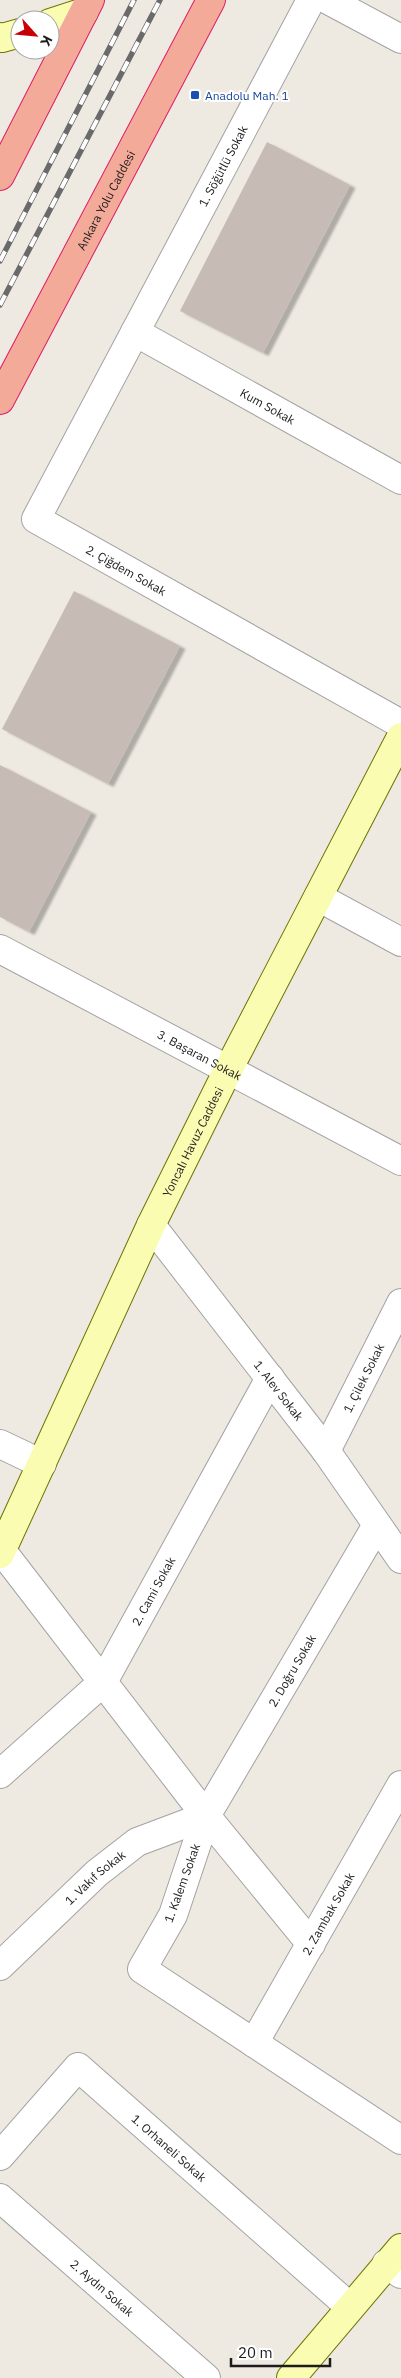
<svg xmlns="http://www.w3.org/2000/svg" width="401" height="2378" viewBox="0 0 401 2378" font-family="'IBM Plex Sans',sans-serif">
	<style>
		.building { fill: #c6bbb5; filter: url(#shadow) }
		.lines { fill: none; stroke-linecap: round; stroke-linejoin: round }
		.minor-casing { stroke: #a3a3a3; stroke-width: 30 }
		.secondary-casing { stroke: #6c7501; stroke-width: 30 }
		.trunk-casing { stroke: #dd1d65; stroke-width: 30 }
		.minor { stroke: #fff; stroke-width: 28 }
		.secondary { stroke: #fafcb2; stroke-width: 28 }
		.trunk { stroke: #f4aa98; stroke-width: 28 }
		.rail-casing { stroke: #6a6a6a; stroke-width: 5.5 }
		.rail { stroke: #fff; stroke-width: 4; stroke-dasharray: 11; stroke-linecap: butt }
		.transit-dot { fill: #1a4fb4; stroke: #fff; stroke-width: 2 }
		.labels { text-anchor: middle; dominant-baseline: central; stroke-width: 4; stroke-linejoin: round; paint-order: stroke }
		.transit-label { font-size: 12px; fill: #164399; stroke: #fff; text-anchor: start }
		.street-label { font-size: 12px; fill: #1c1c1c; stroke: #fff }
	</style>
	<defs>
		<filter id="shadow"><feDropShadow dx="5.5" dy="3" stdDeviation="1" flood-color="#0004"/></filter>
	</defs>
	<rect width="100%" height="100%" fill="#eee9e1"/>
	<!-- building -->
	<g class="building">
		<path d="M267,142l83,43 -87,168 -83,-42z"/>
		<path d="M74,591l106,55 -72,138 -106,-55z"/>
		<path d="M0,765l91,47 -62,120 -29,-15z"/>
	</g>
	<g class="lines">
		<defs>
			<g id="minor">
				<path id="s1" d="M311,0l-275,519 365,205"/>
				<path d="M328,0l73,39"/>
				<path id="s2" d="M135,332l266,148"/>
				<path d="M318,897l83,45"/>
				<path id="s3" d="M0,949l401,212"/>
				<path id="s4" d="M151,1225l175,226 75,108"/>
				<path d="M0,1444l42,20"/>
				<path id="s5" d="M326,1451l75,-148"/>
				<path d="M2,1551l204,265 -33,99 -31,54 259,171"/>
				<path id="s6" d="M0,1774l103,-92 167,-304"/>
				<path id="s7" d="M206,1816l171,-291"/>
				<path d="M206,1816l105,128"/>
				<path id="s8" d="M0,1966l97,-93 40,-31 69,-26"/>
				<path id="s9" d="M254,2043l147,-258"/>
				<path id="s10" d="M0,2156l78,-89 272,240"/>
				<path id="s11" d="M0,2198l206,180"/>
				<path d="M386,2264l15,10"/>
			</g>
			<g id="secondary">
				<path d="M50,23l34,-11"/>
				<path d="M0,37l2,1 18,-5"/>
				<path id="s12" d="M0,1554l151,-329 77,-155 173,-333"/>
				<path d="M291,2378l110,-130"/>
			</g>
			<g id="trunk">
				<path d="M0,176l90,-176"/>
				<path id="s13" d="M0,400l211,-400"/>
			</g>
		</defs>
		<!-- minor casing -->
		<use href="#minor" class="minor-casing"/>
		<!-- secondary casing -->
		<use href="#secondary" class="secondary-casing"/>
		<!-- trunk casing -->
		<use href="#trunk" class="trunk-casing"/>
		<!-- minor -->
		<use href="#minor" class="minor"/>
		<!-- secondary -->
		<use href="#secondary" class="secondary"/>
		<!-- trunk -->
		<use href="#trunk" class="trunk"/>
		<defs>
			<g id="rail">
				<path d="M0,261l134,-261"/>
				<path d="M0,305l160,-305"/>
			</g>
		</defs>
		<!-- rail casing -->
		<use href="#rail" class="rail-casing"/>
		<!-- rail -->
		<use href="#rail" class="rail"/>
	</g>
	<!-- markers -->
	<rect class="transit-dot" x="190" y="90" width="10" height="10" rx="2.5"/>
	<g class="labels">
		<!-- transit labels -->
		<g class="transit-label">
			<text x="205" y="95">Anadolu Mah. 1</text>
		</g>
		<!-- street labels -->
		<g class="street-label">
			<text transform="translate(223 166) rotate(-62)">1. Söğütlü Sokak</text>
			<text stroke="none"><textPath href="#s13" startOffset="226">Ankara Yolu Caddesi</textPath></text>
			<text stroke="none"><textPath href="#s2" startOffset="152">Kum Sokak</textPath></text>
			<text stroke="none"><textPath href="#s1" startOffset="691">2. Çiğdem Sokak</textPath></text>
			<text stroke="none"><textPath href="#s3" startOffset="226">3. Başaran Sokak</textPath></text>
			<text stroke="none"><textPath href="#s12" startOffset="455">Yoncalı Havuz Caddesi</textPath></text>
			<text stroke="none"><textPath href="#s5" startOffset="82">1. Çilek Sokak</textPath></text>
			<text stroke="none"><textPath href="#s4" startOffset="209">1. Alev Sokak</textPath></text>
			<text stroke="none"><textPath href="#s6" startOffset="242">2. Cami Sokak</textPath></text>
			<text stroke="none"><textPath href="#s7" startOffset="169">2. Doğru Sokak</textPath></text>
			<text stroke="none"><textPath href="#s8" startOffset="130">1. Vakıf Sokak</textPath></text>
			<text transform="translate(182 1883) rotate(-70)">1. Kalem Sokak</text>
			<text stroke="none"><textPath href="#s9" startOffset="149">2. Zambak Sokak</textPath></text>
			<text stroke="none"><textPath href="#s10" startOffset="240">1. Orhaneli Sokak</textPath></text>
			<text stroke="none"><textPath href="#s11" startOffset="136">2. Aydın Sokak</textPath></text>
		</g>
	</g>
	<!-- north arrow -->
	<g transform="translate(35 35) rotate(117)"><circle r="24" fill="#ffffff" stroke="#a4a4a4"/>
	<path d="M0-4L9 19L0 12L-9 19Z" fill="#c80006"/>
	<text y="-8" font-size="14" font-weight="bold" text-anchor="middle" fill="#1c1c1c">K</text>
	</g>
	<!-- scale -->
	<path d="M231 2358v8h99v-8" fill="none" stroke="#1c1c1c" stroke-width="2.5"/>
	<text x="238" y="2358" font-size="15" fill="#1c1c1c" stroke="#ffffff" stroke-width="4" paint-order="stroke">20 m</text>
</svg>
